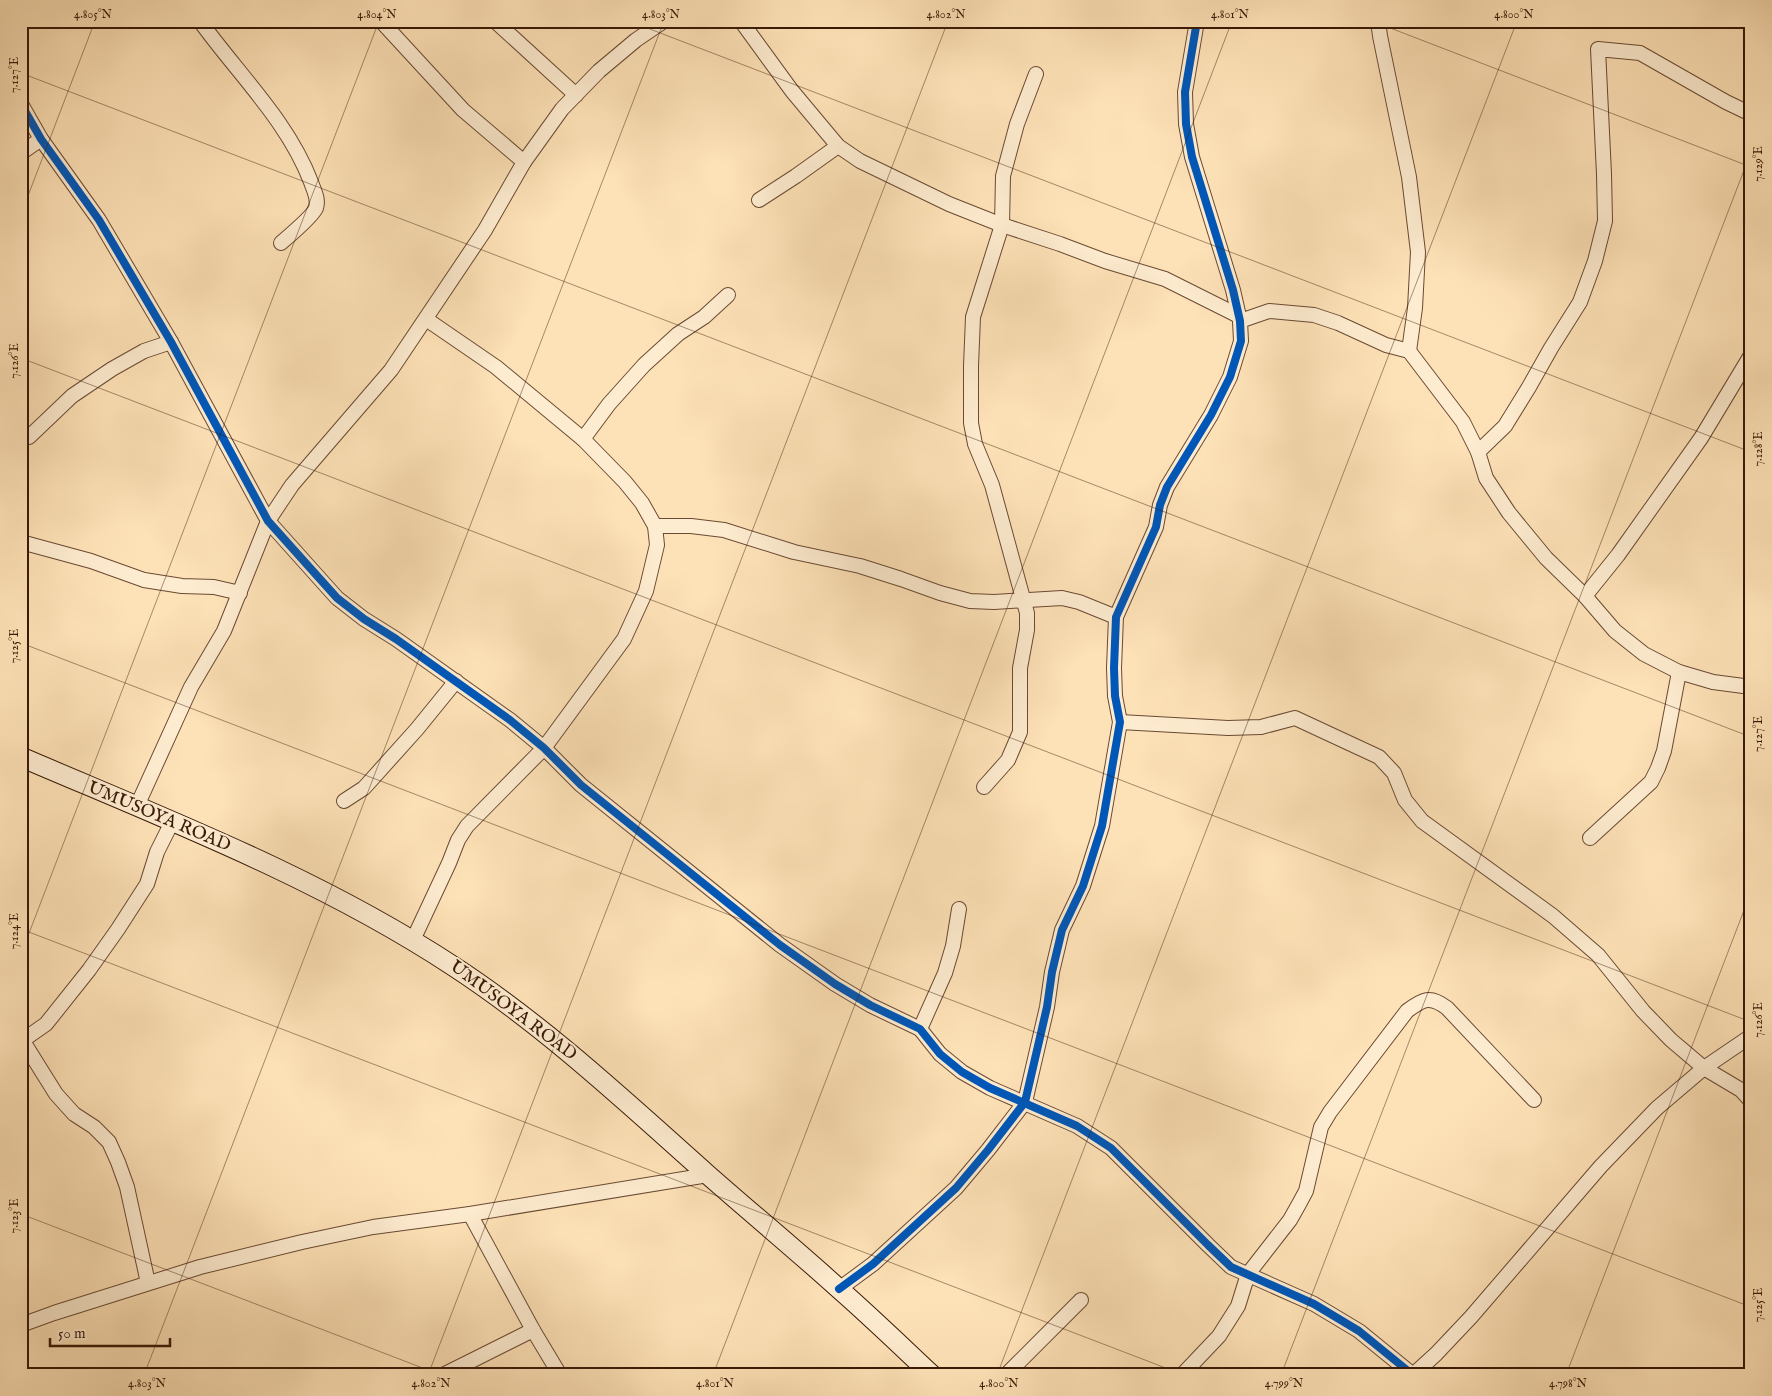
<svg xmlns="http://www.w3.org/2000/svg" width="1772" height="1396" viewBox="0 0 1772 1396" font-family="'IM FELL English',serif">
	<style>
		.lines { fill: none; stroke-linecap: round; stroke-linejoin: round }
		.minor-casing { stroke: #6a4a32; stroke-width: 16 }
		.secondary-casing { stroke: #381806; stroke-width: 21 }
		.minor { stroke: #feecd0; stroke-width: 14 }
		.secondary { stroke: #feecd0; stroke-width: 19 }
		.cycleway-casing { stroke: #feecd0; stroke-width: 11 }
		.cycleway { stroke: #0057b8; stroke-width: 8 }
		.ticks { fill: none; stroke: #381806; stroke-width: 1; stroke-opacity: 0.45 }
		.labels { text-anchor: middle; dominant-baseline: central; stroke-width: 4; stroke-linejoin: round; paint-order: stroke }
		.street-label { font-size: 18px; fill: #381806; stroke: #feecd0 }
		.neatline { fill: none; stroke: #381806; stroke-width: 2 }
		.ticks-label { font-size: 12px; text-anchor: middle; fill: #381806 }
	</style>
	<rect width="100%" height="100%" fill="#fee2b7"/>
	<filter id="stains"><feTurbulence type="fractalNoise" baseFrequency=".004" numOctaves="4"/><feColorMatrix values="0 0 0 0 .2 0 0 0 0 .09 0 0 0 0 .02 0 0 0 .5 -.17"/></filter>
	<radialGradient id="worn" r=".72"><stop offset=".6" stop-color="#630" stop-opacity="0"/><stop offset="1" stop-color="#630" stop-opacity=".3"/></radialGradient>
	<g class="lines">
		<defs>
			<g id="minor">
				<path d="M200,21c38,53 88,100 111,161 3,9 8,17 5,26 -3,8 -27,28 -35,35"/>
				<path d="M381,21l82,89 61,52"/>
				<path d="M495,21l81,74"/>
				<path d="M741,21l51,70 46,55 22,15 89,43 53,21 58,19 45,17 60,18 74,37"/>
				<path d="M1378,21l2,15 29,141 9,75 -3,56 -6,43"/>
				<path d="M21,104l20,35 58,81 72,122 97,179 69,77 27,21 32,20 114,81 34,28 37,37 199,160 55,39 35,21 50,24 20,25 22,18 28,16 87,38 34,22 97,97 23,22 83,37 45,27 54,44"/>
				<path d="M21,153l20,-14"/>
				<path d="M759,200l37,-24 42,-30"/>
				<path d="M1240,321l29,-10 45,4 24,8 48,22 23,6 54,71 15,30 8,26 23,35 37,45 39,38 30,35 29,23 35,18 34,10 38,5"/>
				<path d="M29,437l43,-41 40,-27 32,-18 27,-9"/>
				<path d="M583,439l26,-35 35,-39 34,-31 26,-17 24,-22"/>
				<path d="M1478,452l27,-26 24,-39 22,-39 29,-46 15,-41 10,-40 -1,-47 -6,-125 42,4 86,49 25,12"/>
				<path d="M655,526h36l33,4 70,22 66,14 41,13 39,14 30,8 24,1 68,-4 17,4 37,15"/>
				<path d="M21,542l70,19 53,19 38,6 32,1 26,6"/>
				<path d="M1585,596l33,-41 83,-117 50,-83"/>
				<path d="M1120,722l108,6 33,-1 34,-9 84,39 15,16 11,27 17,21 131,95 45,39 45,56 28,29 33,28 37,22 10,11"/>
				<path d="M984,787l24,-27 12,-28v-64l7,-38v-17l-35,-128 -17,-41 -4,-21v-57l2,-49 29,-92 1,-49 14,-52 19,-50"/>
				<path d="M344,801l20,-13 53,-59 39,-48"/>
				<path d="M137,806l54,-119 33,-56 44,-110 24,-36 99,-115 94,-140 39,-68 38,-53 37,-38 37,-31 28,-19"/>
				<path d="M1590,838l61,-56 7,-14 6,-17 15,-79"/>
				<path d="M413,940l36,-77 9,-23 9,-14 77,-78 80,-109 22,-48 11,-46 -2,-19 -13,-23 -17,-21 -42,-43 -87,-72 -70,-48"/>
				<path d="M920,1029l25,-56 8,-27 6,-37"/>
				<path d="M21,1038l35,56 18,20 20,13 15,15 9,20 9,25 21,96"/>
				<path d="M23,1040l23,-16 43,-54 29,-41 29,-45 10,-32 15,-30"/>
				<path d="M470,1214l63,116 27,45"/>
				<path d="M839,1289l34,-25 83,-76 32,-38 37,-48 22,-95 5,-35 10,-42 21,-44 19,-60 18,-104 -5,-26 -1,-28 2,-51 40,-90 4,-22 7,-18 44,-72 19,-38 11,-36 -1,-20 -7,-31 -41,-133 -6,-33 -1,-32 12,-71"/>
				<path d="M21,1325l33,-12 146,-46 102,-25 71,-15 97,-13 238,-39"/>
				<path d="M443,1375l90,-45"/>
				<path d="M1006,1375l75,-75"/>
				<path d="M1182,1375l37,-39 19,-30 10,-32 42,-54 9,-16 7,-13 15,-64 9,-15 77,-101c16,-12 23,-16 40,-3l87,92"/>
				<path d="M1413,1375l23,-21 35,-37 130,-151 56,-58 47,-40 47,-32"/>
			</g>
			<path id="secondary" d="M21,757c147,63 298,121 432,209 92,60 172,135 254,208 43,38 88,75 131,114 32,28 63,58 94,87"/>
		</defs>
		<!-- minor casing -->
		<use href="#minor" class="minor-casing"/>
		<!-- secondary casing -->
		<use href="#secondary" class="secondary-casing"/>
		<!-- minor -->
		<use href="#minor" class="minor"/>
		<!-- secondary -->
		<use href="#secondary" class="secondary"/>
		<defs>
			<g id="cycleway">
				<path d="M21,104l20,35 58,81 72,122 97,179 69,77 27,21 32,20 114,81 34,28 37,37 199,160 55,39 35,21 50,24 20,25 22,18 28,16 87,38 34,22 97,97 23,22 83,37 45,27 54,44"/>
				<path d="M839,1289l34,-25 83,-76 32,-38 37,-48 22,-95 5,-35 10,-42 21,-44 19,-60 18,-104 -5,-26 -1,-28 2,-51 40,-90 4,-22 7,-18 44,-72 19,-38 11,-36 -1,-20 -7,-31 -41,-133 -6,-33 -1,-32 12,-71"/>
			</g>
		</defs>
		<!-- cycleway casing -->
		<use href="#cycleway" class="cycleway-casing"/>
		<!-- cycleway -->
		<use href="#cycleway" class="cycleway"/>
	</g>
	<!-- ticks -->
	<path class="ticks" d="M629,21l1122,431M1372,21l379,146M21,73l1730,664M21,214l74,-193M21,358l1730,664M21,643l1730,664M21,929l1163,446M21,954l358,-933M21,1214l420,161M144,1375l520,-1354M428,1375l520,-1354M713,1375l519,-1354M997,1375l520,-1354M1281,1375l470,-1223M1566,1375l185,-483"/>
	<g class="labels">
		<!-- street labels -->
		<g class="street-label">
			<text transform="translate(159 817) rotate(23)">UMUSOYA ROAD</text>
			<text transform="translate(513 1011) rotate(37)">UMUSOYA ROAD</text>
		</g>
	</g>
	<!-- margin -->
	<rect width="1772" height="1396" fill="none" stroke="#fee2b7" stroke-width="55"/>
	<!-- scale -->
	<path d="M50 1338v8h120v-8" fill="none" stroke="#381806" stroke-width="2.5"/>
	<text x="58" y="1338" font-size="15" fill="#381806" stroke="#feecd0" stroke-width="4" paint-order="stroke">50 m</text>
	<rect x="28" y="28" width="1716" height="1340" class="neatline"/>
	<g class="ticks-label">
		<text x="93" y="18">4.805°N</text>
		<text x="377" y="18">4.804°N</text>
		<text x="661" y="18">4.803°N</text>
		<text x="946" y="18">4.802°N</text>
		<text x="1230" y="18">4.801°N</text>
		<text x="1514" y="18">4.800°N</text>
		<text transform="translate(14 75) rotate(-90)" y="4">7.127°E</text>
		<text transform="translate(1758 164) rotate(-90)" y="4">7.129°E</text>
		<text transform="translate(14 361) rotate(-90)" y="4">7.126°E</text>
		<text transform="translate(1758 449) rotate(-90)" y="4">7.128°E</text>
		<text transform="translate(14 646) rotate(-90)" y="4">7.125°E</text>
		<text transform="translate(1758 734) rotate(-90)" y="4">7.127°E</text>
		<text transform="translate(14 931) rotate(-90)" y="4">7.124°E</text>
		<text transform="translate(1758 1020) rotate(-90)" y="4">7.126°E</text>
		<text transform="translate(14 1216) rotate(-90)" y="4">7.123°E</text>
		<text transform="translate(1758 1305) rotate(-90)" y="4">7.125°E</text>
		<text x="147" y="1387">4.803°N</text>
		<text x="431" y="1387">4.802°N</text>
		<text x="715" y="1387">4.801°N</text>
		<text x="999" y="1387">4.800°N</text>
		<text x="1284" y="1387">4.799°N</text>
		<text x="1568" y="1387">4.798°N</text>
	</g>
	<rect width="100%" height="100%" filter="url(#stains)"/>
	<rect width="100%" height="100%" fill="url(#worn)"/>
</svg>
